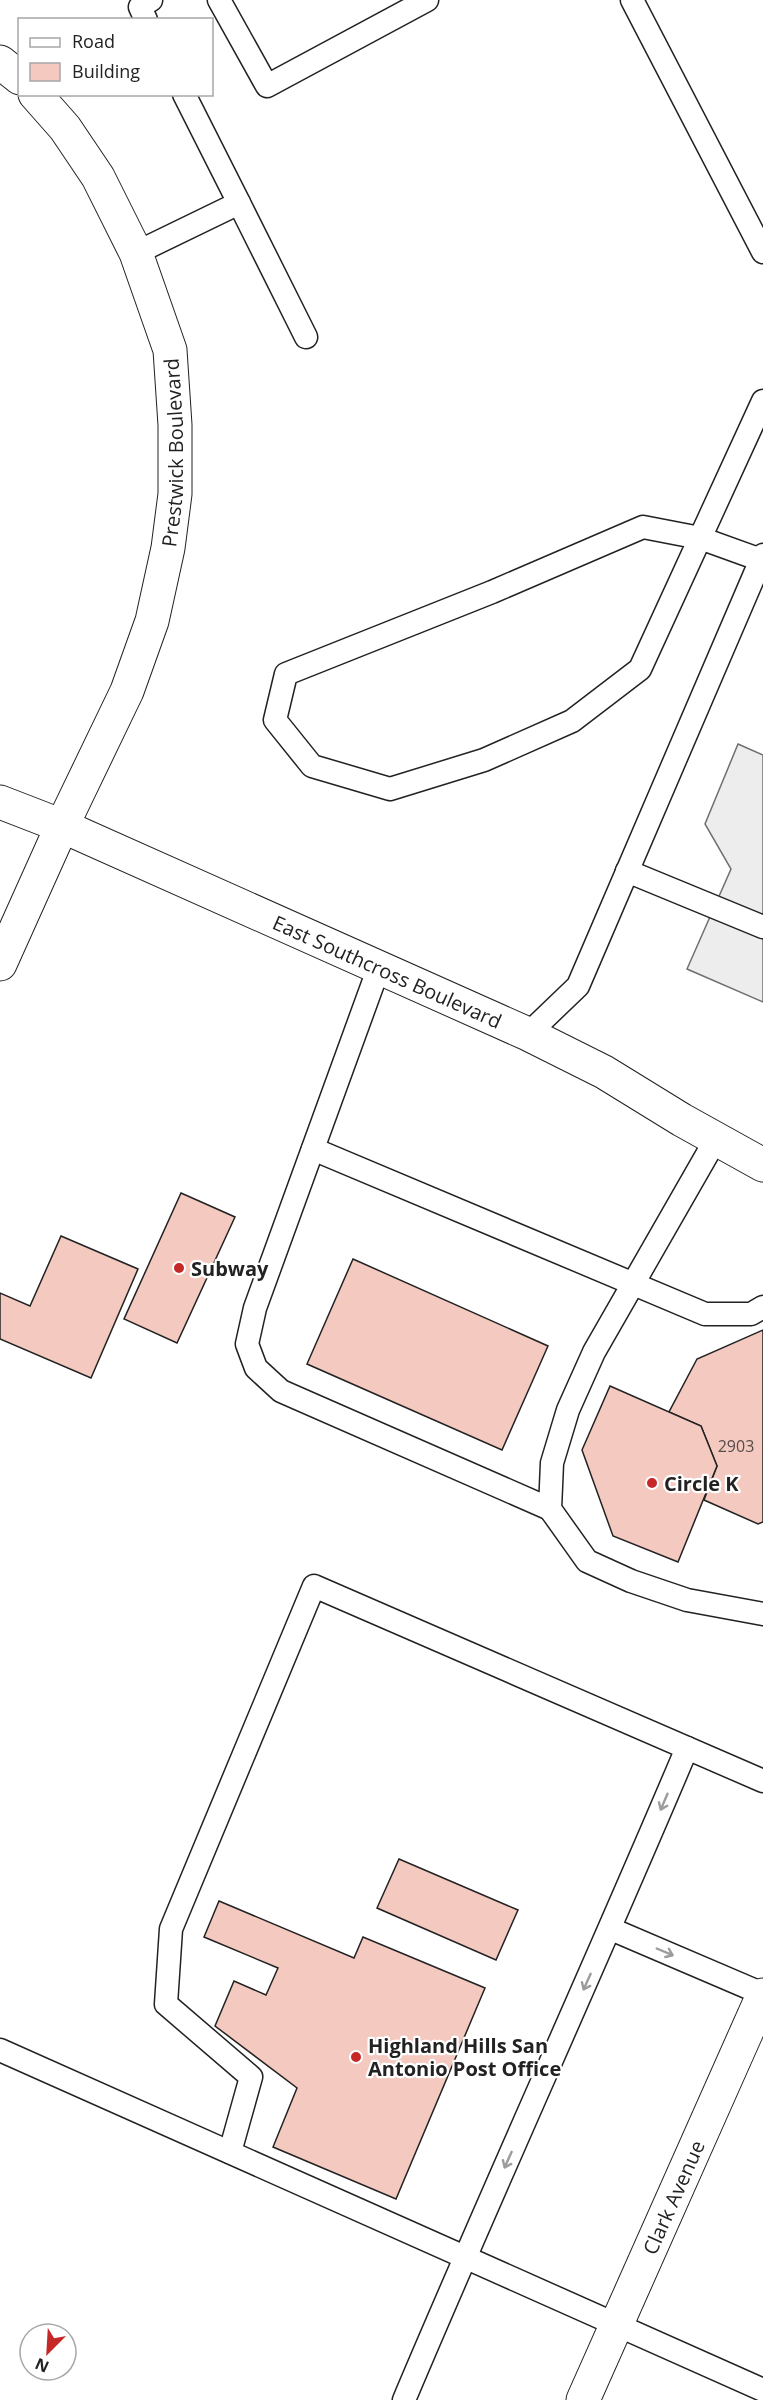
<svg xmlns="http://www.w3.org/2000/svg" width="763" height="2400" viewBox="0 0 763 2400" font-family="'Open Sans',sans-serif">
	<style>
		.parking { fill: #ededed; stroke: #6f6f6f; stroke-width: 1.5 }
		.building { fill: #f3c9c0; stroke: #222; stroke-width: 1.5 }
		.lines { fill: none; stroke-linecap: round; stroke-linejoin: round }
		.service-casing { stroke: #222; stroke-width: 25 }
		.minor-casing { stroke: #222; stroke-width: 35 }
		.tertiary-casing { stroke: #222; stroke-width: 35 }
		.secondary-casing { stroke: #222; stroke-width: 35 }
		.service { stroke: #fff; stroke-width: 22 }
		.minor { stroke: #fff; stroke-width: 33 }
		.tertiary { stroke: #fff; stroke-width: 33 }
		.secondary { stroke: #fff; stroke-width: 33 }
		.oneway { stroke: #9c9c9c }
		.poi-dot { fill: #c62828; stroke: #fff; stroke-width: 2 }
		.labels { text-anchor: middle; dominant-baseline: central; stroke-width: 4.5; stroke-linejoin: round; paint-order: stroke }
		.number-label { font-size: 16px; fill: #564c4a }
		.street-label { font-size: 20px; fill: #222; stroke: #fff }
		.poi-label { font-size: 20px; font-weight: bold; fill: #222; stroke: #fff; text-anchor: start }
	</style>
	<rect width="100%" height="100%" fill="#fff"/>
	<!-- parking -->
	<path class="parking" d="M738,744l25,11v247l-76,-33 44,-100 -26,-45z"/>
	<!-- building -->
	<g class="building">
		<path d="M181,1193l54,24 -58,126 -53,-24z"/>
		<path d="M61,1236l77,33 -47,109 -91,-39v-46l30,13z"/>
		<path d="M353,1259l195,87 -46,104 -195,-86z"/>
		<path d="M763,1330v192l-5,2 -54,-24 13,-34 -16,-40 -32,-14 28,-53z"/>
		<path d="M610,1386l91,40 16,40 -39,96 -65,-26 -31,-86z"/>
		<path d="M399,1859l119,51 -22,50 -119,-52z"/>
		<path d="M219,1901l135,57 9,-21 122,51 -89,211 -123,-52 24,-59 -82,-62 19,-45 32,14 12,-27 -74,-31z"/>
	</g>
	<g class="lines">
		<defs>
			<g id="service">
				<path d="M219,0l48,86 160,-86"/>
				<path d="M632,0l131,252"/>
				<path d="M146,20l-6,-13 11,-7"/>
				<path d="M239,203l67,134"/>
				<path d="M136,253l103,-50 -55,-109"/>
				<path d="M761,560l-61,-22 -57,-11 -151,65 -206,82 -11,46 37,46 78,23 94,-29 88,-39 68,-52 123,-268"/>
				<path d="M627,871l136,56"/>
				<path d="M379,967l-124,341 -8,36 9,24 25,23 269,118"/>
				<path d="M528,1034l50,-48 185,-431"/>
				<path d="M716,1139l-122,213 -26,58 -16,53 -2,46 37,52 44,20 56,19 76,14"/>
				<path d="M313,1149l392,165h46l12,-7"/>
				<path d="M611,1929l152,65"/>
				<path d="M0,2050l763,340"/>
				<path d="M230,2152l21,-75 -85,-73 5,-75 143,-343 449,195"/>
				<path d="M404,2400c92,-218 191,-434 283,-652"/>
			</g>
			<g id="minor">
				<path d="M0,62l20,16"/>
				<path id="s1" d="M0,964l62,-138 65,-135 25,-70 16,-73 7,-54v-69l-5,-75 -34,-97 -38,-76 -33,-49 -30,-34"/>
			</g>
			<g id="tertiary">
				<path id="s2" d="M583,2400l180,-405"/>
			</g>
			<g id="secondary">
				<path id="s3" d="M0,802l62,24 466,208 76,38 78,48 81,45"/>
			</g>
		</defs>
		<!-- service casing -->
		<use href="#service" class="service-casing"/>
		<!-- minor casing -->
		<use href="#minor" class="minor-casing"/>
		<!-- tertiary casing -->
		<use href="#tertiary" class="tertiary-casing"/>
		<!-- secondary casing -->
		<use href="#secondary" class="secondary-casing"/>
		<!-- service -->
		<use href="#service" class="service"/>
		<!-- minor -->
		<use href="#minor" class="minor"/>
		<!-- tertiary -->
		<use href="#tertiary" class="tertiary"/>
		<!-- secondary -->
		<use href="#secondary" class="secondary"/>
	</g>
	<!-- one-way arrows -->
	<defs><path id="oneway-shaft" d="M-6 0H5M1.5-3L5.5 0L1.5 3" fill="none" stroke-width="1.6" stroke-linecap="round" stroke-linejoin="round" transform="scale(1.5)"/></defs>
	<g class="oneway">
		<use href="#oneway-shaft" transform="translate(664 1802) rotate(113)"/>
		<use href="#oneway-shaft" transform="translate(665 1952) rotate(23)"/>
		<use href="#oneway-shaft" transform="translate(587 1982) rotate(114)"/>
		<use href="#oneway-shaft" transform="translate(508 2160) rotate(114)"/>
	</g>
	<!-- markers -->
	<g class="poi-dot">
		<circle cx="179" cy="1268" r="6"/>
		<circle cx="652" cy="1483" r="6"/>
		<circle cx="356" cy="2057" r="6"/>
	</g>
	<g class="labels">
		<!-- number labels -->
		<g class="number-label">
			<text x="736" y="1446">2903</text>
		</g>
		<!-- street labels -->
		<g class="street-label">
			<text stroke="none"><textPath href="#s1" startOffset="546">Prestwick Boulevard</textPath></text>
			<text stroke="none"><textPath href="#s3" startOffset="423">East Southcross Boulevard</textPath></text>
			<text stroke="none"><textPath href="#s2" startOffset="222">Clark Avenue</textPath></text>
		</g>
		<!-- poi labels -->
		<g class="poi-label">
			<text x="191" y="1268">Subway</text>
			<text x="664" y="1483">Circle K</text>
			<text x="368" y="2045">Highland Hills San<tspan x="368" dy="23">Antonio Post Office</tspan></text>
		</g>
	</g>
	<!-- legend -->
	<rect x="18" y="18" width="195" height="78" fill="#ffffff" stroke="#a7a7a7" stroke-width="1.5"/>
	<rect x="30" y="38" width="30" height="9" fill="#ffffff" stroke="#a7a7a7" stroke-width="1.5"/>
	<text x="72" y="48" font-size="18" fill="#222222">Road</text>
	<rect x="30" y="63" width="30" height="18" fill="#f3c9c0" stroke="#a7a7a7" stroke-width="1.5"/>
	<text x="72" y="78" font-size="18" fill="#222222">Building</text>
	<!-- north arrow -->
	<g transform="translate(48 2352) rotate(204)"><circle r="28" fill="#ffffff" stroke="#a7a7a7" stroke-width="1.5"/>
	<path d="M0-4.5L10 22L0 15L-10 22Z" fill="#c62828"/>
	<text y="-9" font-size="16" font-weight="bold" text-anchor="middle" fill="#222222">N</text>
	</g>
</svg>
